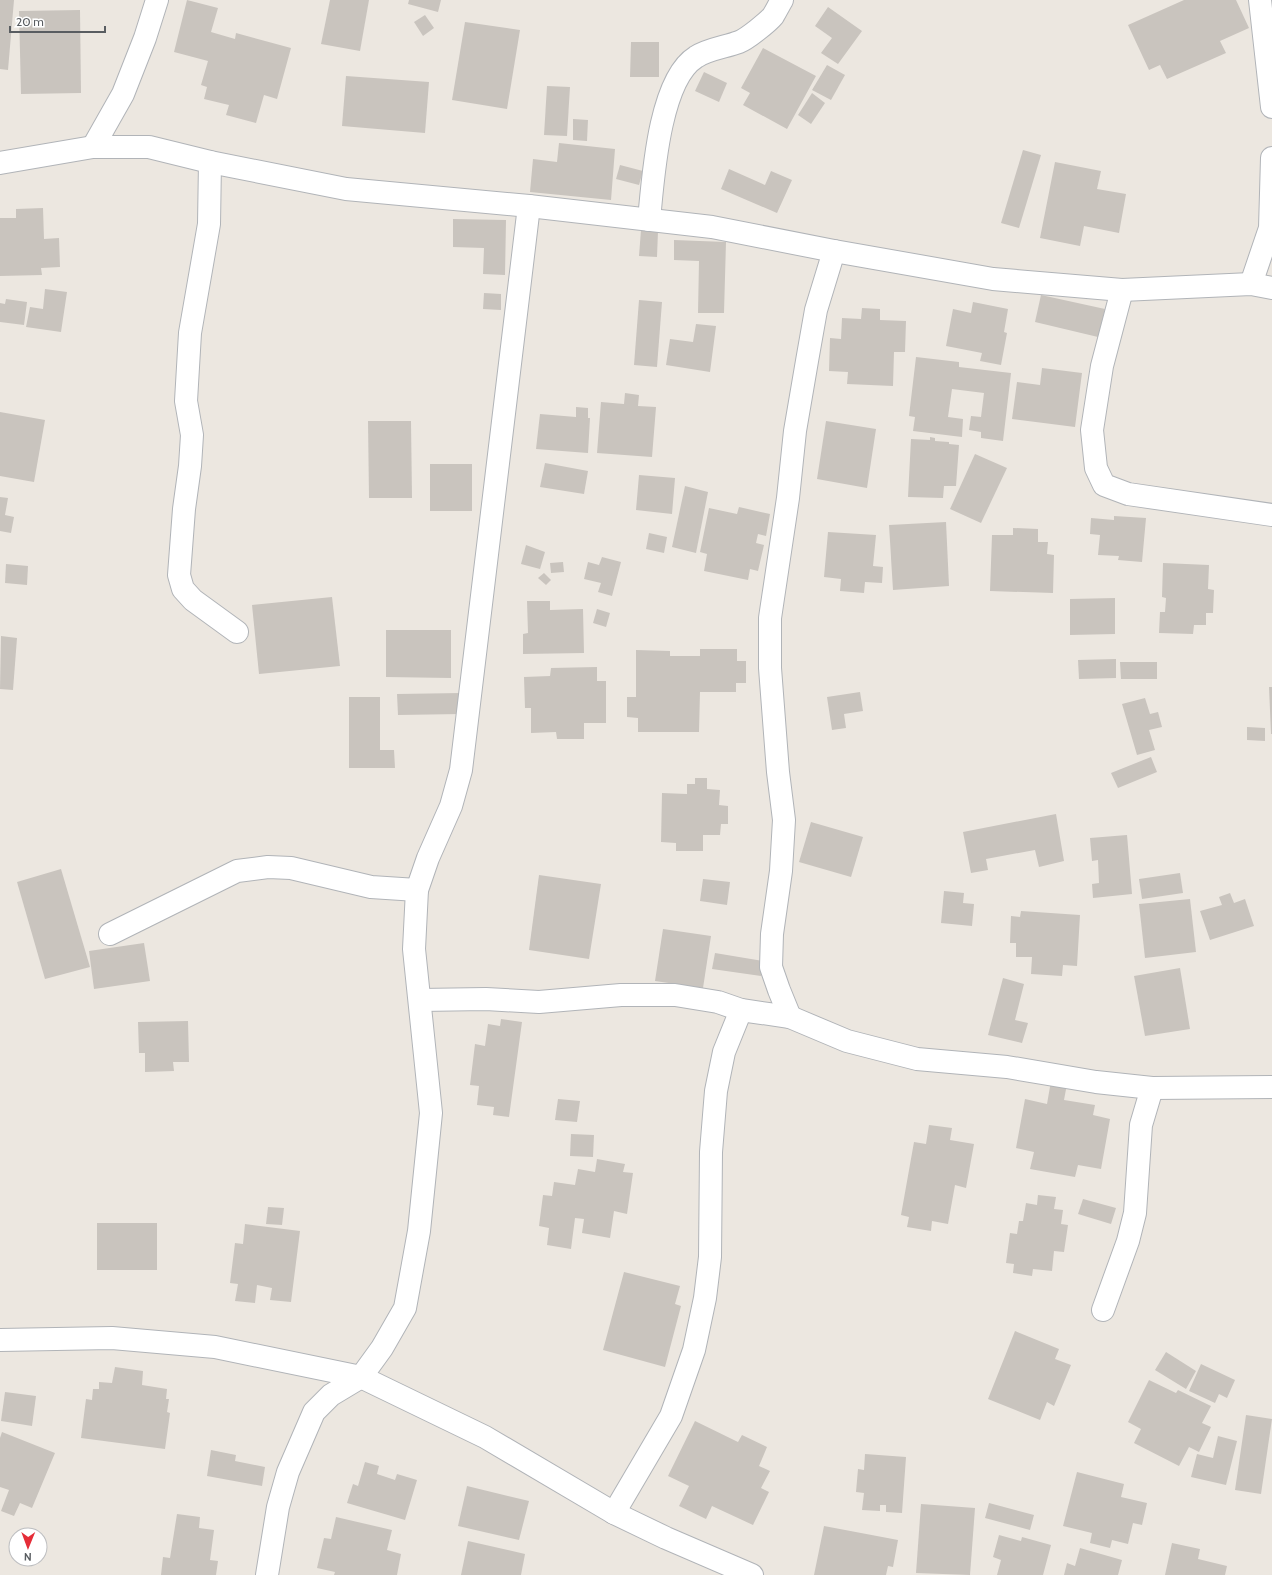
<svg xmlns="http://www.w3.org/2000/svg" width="1272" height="1575" viewBox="0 0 1272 1575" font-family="Cabin,sans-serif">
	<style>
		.building { fill: #c9c4be }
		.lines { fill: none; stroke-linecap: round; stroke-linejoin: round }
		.minor-casing { stroke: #b1b4b8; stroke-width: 24 }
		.minor { stroke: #fff; stroke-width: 22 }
	</style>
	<rect width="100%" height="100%" fill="#ece7e0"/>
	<!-- building -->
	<g class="building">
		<path d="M0,0h14l-6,70 -8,-1z"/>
		<path d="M187,0l31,8 -7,24 24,7 1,-6 55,15 -14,51 -13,-4 -8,28 -30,-8 3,-10 -25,-6 3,-12 -6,-2 7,-24 -34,-9z"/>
		<path d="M330,0h39l-9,51 -39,-7z"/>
		<path d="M409,0h32l-3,12 -30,-8z"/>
		<path d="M1184,0h52l13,28 -29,13 6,12 -59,26 -7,-14 -11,5 -21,-45z"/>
		<path d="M828,7l34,24 -24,33 -17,-11 11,-15 -17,-12z"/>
		<path d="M80,10l1,83 -60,1 -2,-83z"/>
		<path d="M425,15l9,13 -11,8 -9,-14z"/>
		<path d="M465,22l55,8 -13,79 -55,-9z"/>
		<path d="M631,42h28v35h-29z"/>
		<path d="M763,48l53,28 -29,53 -44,-24 7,-12 -9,-5z"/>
		<path d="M827,65l18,10 -14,25 -19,-10z"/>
		<path d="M704,72l23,11 -8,19 -24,-11z"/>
		<path d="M346,76l83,6 -4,51 -83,-7z"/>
		<path d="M547,86l23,1 -3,49 -23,-1z"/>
		<path d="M812,93l13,10 -14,21 -13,-9z"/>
		<path d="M573,119l15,1 -1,21 -14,-1z"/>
		<path d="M559,143l56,6 -4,51 -81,-8 3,-33 24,3z"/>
		<path d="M1023,150l18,5 -22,73 -18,-5z"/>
		<path d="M1055,162l46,9 -4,18 29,5 -7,39 -35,-7 -4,20 -40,-8z"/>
		<path d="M620,165l23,6 -4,14 -23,-6z"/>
		<path d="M729,169l36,16 6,-14 21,9 -15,33 -56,-24z"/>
		<path d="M43,208l1,31 15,-1 1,29 -19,1 1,7 -42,1v-58h16v-9z"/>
		<path d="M453,219l53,1 -1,55 -22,-1 1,-26 -31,-1z"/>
		<path d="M641,230l17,1 -1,26 -18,-1z"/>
		<path d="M674,240l52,2 -2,71h-26l1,-52 -25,-1z"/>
		<path d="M45,289l22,3 -6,40 -35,-5 4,-20 13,2z"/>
		<path d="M484,293l17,1v16l-18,-1z"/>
		<path d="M1041,295l64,14 -7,28 -63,-15z"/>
		<path d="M6,299l21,3 -3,23 -24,-3v-19l5,1z"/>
		<path d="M639,300l23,2 -5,65 -23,-2z"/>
		<path d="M973,302l35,7 -4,23 3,1 -6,32 -21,-4 2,-8 -36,-7 7,-37 18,4z"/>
		<path d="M862,308l18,1v11l26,1 -1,31h-11l-1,34 -46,-2 1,-12 -19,-1 1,-33 11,1 1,-21 19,1z"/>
		<path d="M696,324l20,2 -6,46 -44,-7 4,-26 23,3z"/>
		<path d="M916,357l43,5v5l52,6 -8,68 -22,-3v-6l-12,-2 2,-14 10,1 3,-24 -32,-4 -4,28 15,2 -1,18 -49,-6 2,-14 -6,-1z"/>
		<path d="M1042,368l40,5 -7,54 -63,-8 5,-37 23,3z"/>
		<path d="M625,393l14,2 -1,11 18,1 -4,50 -55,-4 4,-51 23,2z"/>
		<path d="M576,407l12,1v10h2l-2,35 -52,-4 4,-35 36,3z"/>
		<path d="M0,412l45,8 -11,62 -34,-6z"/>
		<path d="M368,421h43l1,77h-43z"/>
		<path d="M826,421l50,8 -9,59 -50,-9z"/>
		<path d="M930,437l5,1v3l14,1v2l10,1 -3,41h-12l-1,12 -35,-1 3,-58 19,1z"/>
		<path d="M975,454l32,14 -26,55 -31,-14z"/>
		<path d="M545,463l43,8 -4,23 -44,-7z"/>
		<rect x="430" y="464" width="42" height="47"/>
		<path d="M639,475l36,3 -3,36 -36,-4z"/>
		<path d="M685,486l23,6 -12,61 -24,-6z"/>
		<path d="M0,497l8,1 -3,17 9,2 -3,16 -11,-2z"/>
		<path d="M739,507l31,7 -4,22 -8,-2 -2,9 8,2 -6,26 -8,-2 -2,11 -44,-9 3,-17 -7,-2 9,-44 28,6z"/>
		<path d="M1114,516l32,2 -4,44 -24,-2 1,-4 -21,-1 2,-20 -10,-1 1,-16 23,2z"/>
		<path d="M946,522l3,64 -56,4 -4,-65z"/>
		<path d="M1013,528l25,1v13h10l-1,12 7,1 -1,38 -63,-2 2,-56h21z"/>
		<path d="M828,532l48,3 -3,31 10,1 -1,16 -17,-1 -1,11 -24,-2 1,-12 -17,-2z"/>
		<path d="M649,533l18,4 -3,16 -18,-4z"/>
		<path d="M526,545l19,7 -5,17 -19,-5z"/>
		<path d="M602,557l19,5 -9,34 -14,-4 3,-9 -17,-4 4,-17 11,3z"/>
		<path d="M563,562l1,10 -13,1 -1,-10z"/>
		<path d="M1163,563l46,2 -1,24 6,1 -1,23h-7v12h-12l-1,9 -34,-1 1,-21h5l1,-14 -4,-1z"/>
		<path d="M6,564l22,2 -1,19 -22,-2z"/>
		<path d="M544,573l7,7 -5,5 -8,-7z"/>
		<path d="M332,597l8,69 -81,8 -7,-69z"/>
		<path d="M1115,598v36l-45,1v-36z"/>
		<path d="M527,601h23v9l33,-1 1,44 -61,1v-20l5,-1z"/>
		<path d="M597,609l13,4 -4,14 -13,-4z"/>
		<path d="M386,630h65v48l-65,-1z"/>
		<path d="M1,636l16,2 -4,52 -13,-1z"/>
		<path d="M700,649h37v12h9v22h-10v9h-36l-1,40h-61v-14l-11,-1v-20h9v-47l34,1v5h30z"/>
		<path d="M1116,659v19l-37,1 -1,-19z"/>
		<path d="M1120,662h37v17h-36z"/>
		<path d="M597,667v14h9v42h-22v16h-27l-1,-7 -25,1v-25h-6l-1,-31 26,-1 1,-8z"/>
		<path d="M1269,687h3v47h-1z"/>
		<path d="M860,692l3,19 -19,3 2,14 -14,2 -5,-33z"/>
		<path d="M461,693v21l-63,1 -1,-21z"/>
		<path d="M349,697h31v53h14l1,18h-46z"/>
		<path d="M1145,698l5,16 8,-2 4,15 -13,3 6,20 -18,5 -15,-51z"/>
		<path d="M1247,727l18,1v13l-18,-1z"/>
		<path d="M1151,757l6,15 -39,16 -7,-15z"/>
		<path d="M695,778h12v11l13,1 -1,15 9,1v18h-7l-1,11h-17v16h-27v-8l-15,-1 1,-49 25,1v-10h8z"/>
		<path d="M1056,814l8,47 -25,6 -4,-17 -49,9 2,11 -17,3 -8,-41z"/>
		<path d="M811,822l52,15 -12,40 -52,-15z"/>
		<path d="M1127,835l5,59 -39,4 -1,-14 7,-1 -1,-23 -6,1 -2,-23z"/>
		<path d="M61,869l29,98 -45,12 -28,-97z"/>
		<path d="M1180,873l3,20 -41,6 -3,-20z"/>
		<path d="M539,875l62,9 -12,75 -60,-9z"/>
		<path d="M703,879l27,3 -3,23 -27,-4z"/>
		<path d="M944,891l20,2 -1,10 11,1 -2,22 -31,-3z"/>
		<path d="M1230,893l4,10 11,-4 9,27 -44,14 -10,-29 22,-6 -3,-8z"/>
		<path d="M1190,899l6,53 -51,6 -6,-54z"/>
		<path d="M1021,911l59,4 -3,51 -14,-1 -1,11 -31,-2 1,-17h-16v-14h-6l1,-27 9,1z"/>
		<path d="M663,929l48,7 -8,52 -48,-7z"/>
		<path d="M144,943l6,38 -56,8 -5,-38z"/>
		<path d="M715,953l48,8 -2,15 -49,-7z"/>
		<path d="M1180,968l10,61 -45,7 -11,-60z"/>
		<path d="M1003,978l21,6 -9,36 13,3 -6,20 -34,-8z"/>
		<path d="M501,1019l21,3 -13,95 -16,-2 1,-8 -17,-2 2,-19 -9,-1 5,-41 10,2 3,-22 12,2z"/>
		<path d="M188,1021l1,41h-16l1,9 -29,1v-19h-6l-1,-31z"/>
		<path d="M1051,1081l16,3 -3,16 31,5 -2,10 17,4 -9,50 -23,-4 -3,12 -45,-8 4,-17 -18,-4 9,-49 22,5z"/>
		<path d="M558,1099l22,2 -3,21 -22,-2z"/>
		<path d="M929,1125l23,3 -2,12 24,4 -8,44 -11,-3 -7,39 -16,-3 -1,10 -24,-4 2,-10 -8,-2 13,-73 12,2z"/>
		<path d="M571,1134l23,1 -1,22 -23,-1z"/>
		<path d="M597,1159l28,5 -2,8 10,1 -6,41 -13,-3 -4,27 -28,-5 2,-14 -9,-1 -4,31 -24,-4 2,-17 -10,-2 4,-31 9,1 2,-14 21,3 3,-16 17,3z"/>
		<path d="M1038,1195l18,2 -2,12 9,1 -2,14 7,1 -4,27 -10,-1 -2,20 -19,-2 -1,7 -19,-3 1,-9 -8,-1 4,-30 7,1 2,-13h4l3,-18 11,2z"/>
		<path d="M1083,1199l33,9 -5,16 -33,-10z"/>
		<path d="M268,1207l16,1 -2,17 -16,-1z"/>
		<rect x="97" y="1223" width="60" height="47"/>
		<path d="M245,1224l55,7 -9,71 -21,-2 2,-12 -15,-3 -2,18 -20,-2 3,-17 -8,-1 5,-40 8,1z"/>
		<path d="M624,1272l56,14 -5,18 6,2 -16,61 -62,-17z"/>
		<path d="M1015,1331l44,18 -4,10 16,6 -17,41 -7,-4 -7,18 -52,-21z"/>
		<path d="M1166,1352l30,19 -10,18 -31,-19z"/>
		<path d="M1201,1364l34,16 -8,18 -8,-4 -4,9 -26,-12z"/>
		<path d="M115,1367l28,4 -1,14 25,4 -1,10h3l-2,13 3,1 -5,36 -84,-11 5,-39 6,1 1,-11h6v-7l13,1z"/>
		<path d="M1149,1380l27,13 2,-3 33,16 -9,17 9,4 -12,25 -10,-5 -10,19 -45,-23 7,-14 -13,-7z"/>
		<path d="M5,1392l31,4 -4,30 -31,-5z"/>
		<path d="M1246,1415l26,4 -11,75 -26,-4z"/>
		<path d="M695,1421l43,21 4,-7 25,12 -8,19 11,5 -9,17 8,4 -16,33 -41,-19 -6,13 -27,-13 10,-20 -21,-10z"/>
		<path d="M2,1432l53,21 -23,55 -12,-5 -6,13 -13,-5 8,-21 -9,-3v-49z"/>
		<path d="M1218,1436l19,5 -11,44 -35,-8 6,-23 16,4z"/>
		<path d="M211,1450l25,5 -1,6 30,6 -3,19 -55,-10z"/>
		<path d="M865,1454l41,3 -4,56 -16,-1v-7h-6v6l-18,-1 2,-17 -8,-1 2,-23 6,1z"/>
		<path d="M365,1462l14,4 -2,8 18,6 2,-6 20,6 -12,40 -58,-17 6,-19 5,2z"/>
		<path d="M1077,1472l47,12 -3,13 26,6 -5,22 -9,-2 -5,21 -16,-4 -2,8 -20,-5 2,-10 -29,-7z"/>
		<path d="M467,1486l62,15 -10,39 -61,-14z"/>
		<path d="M989,1503l45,12 -4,15 -45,-12z"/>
		<path d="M921,1504l54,4 -5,67 -54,-2z"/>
		<path d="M177,1514l23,3 -1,11 15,2 -4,30 8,1 -2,14h-55l2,-18 7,1z"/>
		<path d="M336,1517l56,13 -5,20 14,4 -4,21h-63l1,-3 -18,-4 7,-30 7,1z"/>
		<path d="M824,1526l74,14 -5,27 -5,-1 -2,9h-72z"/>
		<path d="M999,1535l22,6 1,-4 29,8 -8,30h-46l4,-15 -8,-3z"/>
		<path d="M468,1541l57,13 -4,21h-60z"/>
		<path d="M1172,1543l28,6 -2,10 29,7 -2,9h-60z"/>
		<path d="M1080,1548l42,12 -4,15h-54l3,-12 8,3z"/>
	</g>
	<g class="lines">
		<defs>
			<g id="minor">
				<path d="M1260,0l12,107"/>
				<path d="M93,147l30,-53 22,-56 12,-38"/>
				<path d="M210,162l-1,62 -19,109 -4,68 6,34 -2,31 -6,43 -5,66 4,14 10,11 44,32"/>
				<path d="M0,163l93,-16h56l61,15 136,27 183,17 183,21 122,24 159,28 129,11 129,-6 21,4"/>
				<path d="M649,220c4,-41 10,-140 47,-163 12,-8 30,-10 43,-15 8,-3 29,-20 34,-26 3,-5 6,-11 9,-16"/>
				<path d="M1251,284l19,-56 2,-70"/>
				<path d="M1122,290l-20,76 -10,64 4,38 8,17 24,9 144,21"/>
				<path d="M110,934l127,-63 31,-4 23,1 80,19 46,3"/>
				<path d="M420,1000l66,-1 53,3 82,-7h54l43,7 23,8 49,7 57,24 70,18 90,8 89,15 56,6 120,-1"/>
				<path d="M790,1017l-11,-27 -8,-23 1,-33 9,-63 3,-51 -6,-48 -8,-104v-50l18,-120 7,-67 12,-70 9,-51 18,-59"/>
				<path d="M1103,1310l25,-69 7,-28 6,-88 11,-37"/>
				<path d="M0,1340l112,-2 103,9 146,30 124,60 129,76 52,25 86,37"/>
				<path d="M614,1513l57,-97 23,-66 11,-52 5,-41 1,-105 5,-61 8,-39 17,-42"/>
				<path d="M267,1575l11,-68 10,-35 26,-60 17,-17 30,-18 21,-29 23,-40 14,-77 12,-118 -17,-164 3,-59 11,-32 23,-52 10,-36 68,-564"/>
			</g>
		</defs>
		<!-- minor casing -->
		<use href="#minor" class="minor-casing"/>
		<!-- minor -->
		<use href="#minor" class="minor"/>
	</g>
	<!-- north arrow -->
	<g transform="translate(28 1547) rotate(181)"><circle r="19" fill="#ffffff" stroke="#bdbec0"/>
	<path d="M0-3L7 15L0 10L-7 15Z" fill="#e52d38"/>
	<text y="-6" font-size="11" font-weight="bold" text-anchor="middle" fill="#595d61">N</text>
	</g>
	<!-- scale -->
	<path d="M10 26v6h95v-6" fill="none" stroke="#595d61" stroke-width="2"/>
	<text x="16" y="26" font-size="12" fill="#595d61" stroke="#ffffff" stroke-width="3" paint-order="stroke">20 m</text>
</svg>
